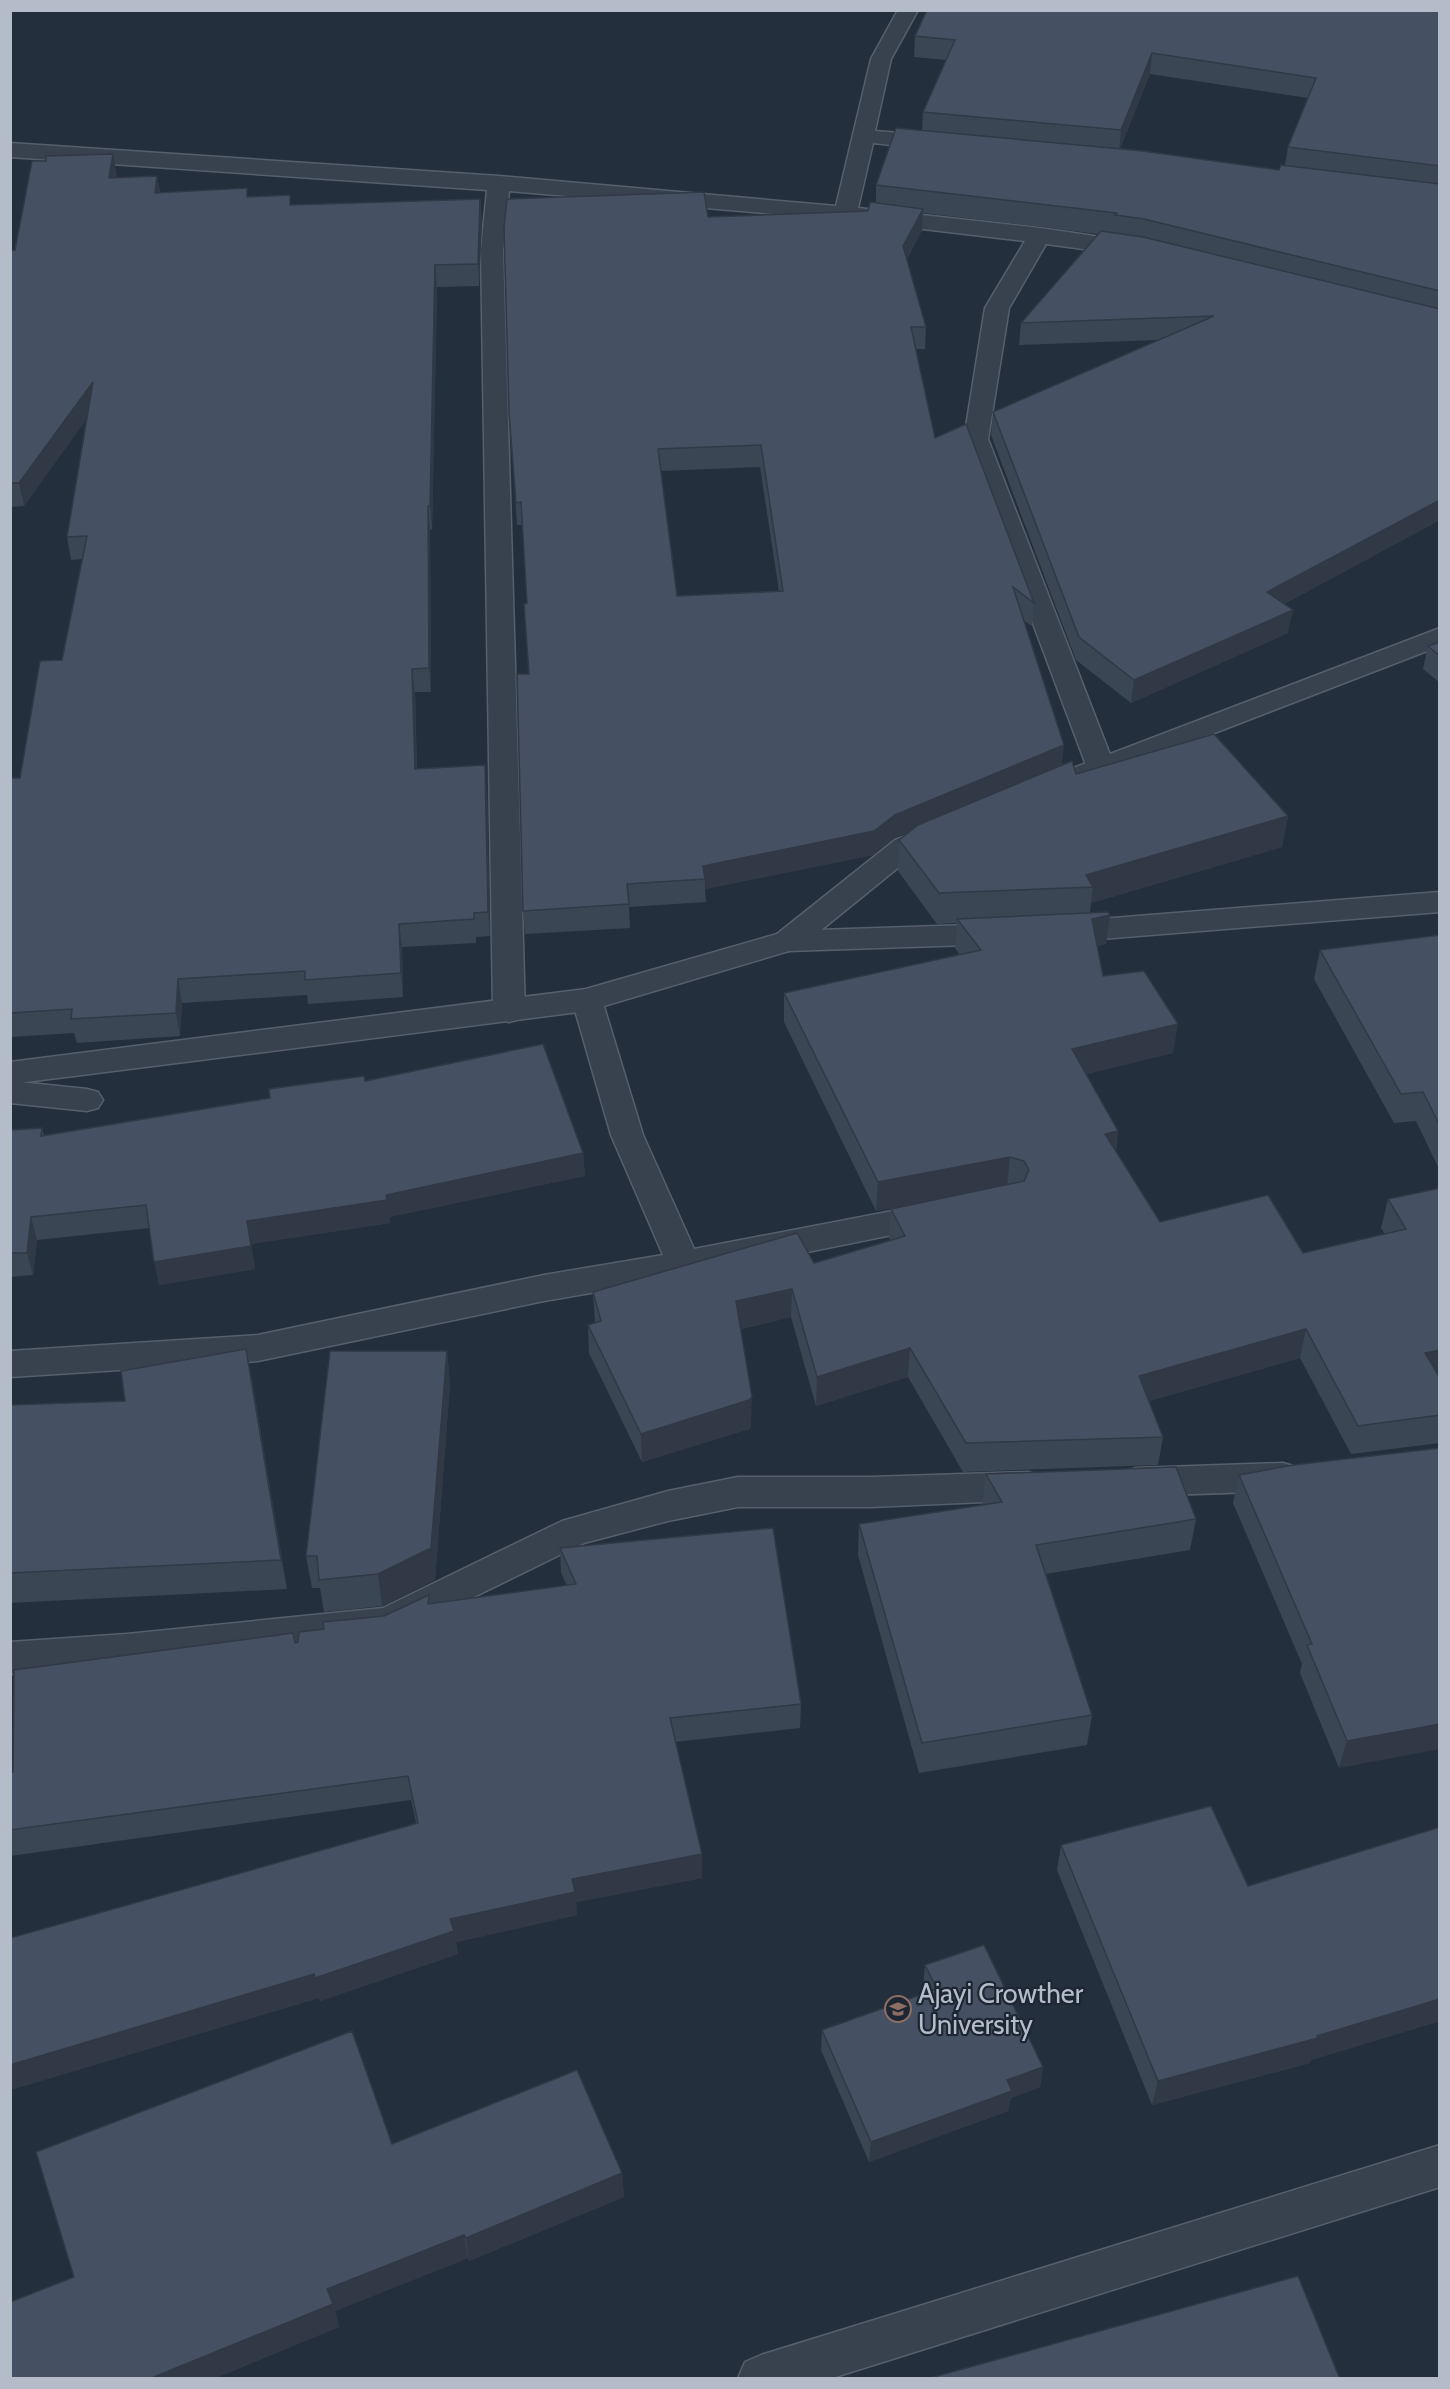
<svg xmlns="http://www.w3.org/2000/svg" width="1450" height="2389" viewBox="0 0 1450 2389" font-family="Cabin,sans-serif">
	<style>
		.lines { fill: none; stroke-linecap: round; stroke-linejoin: round }
		.service-casing { stroke: #565f6c; stroke-width: 3 }
		.minor-casing { stroke: #565f6c; stroke-width: 3 }
		.tertiary-casing { stroke: #565f6c; stroke-width: 3 }
		.service { fill: #38414e; fill-rule: evenodd }
		.minor { fill: #38414e; fill-rule: evenodd }
		.tertiary { fill: #38414e; fill-rule: evenodd }
		.wall { fill: #3b4654; fill-rule: evenodd }
		.shaded-wall { fill: #303945 }
		.building { fill: #455162; stroke: #303945; stroke-width: 1.5; fill-rule: evenodd }
		.labels { text-anchor: middle; dominant-baseline: central; stroke-width: 4.5; stroke-linejoin: round; paint-order: stroke }
		.near-poi-label { font-size: 27px; fill: #b4bcc9; stroke: #1d2633; text-anchor: start }
	</style>
	<rect width="100%" height="100%" fill="#242f3e"/>
	<g class="lines">
		<defs>
			<path id="service" d="M1440,2145v42l-608,191h-94l7,-16 16,-7z"/>
			<g id="minor">
				<path d="M898,10h20l-27,49 -16,72 63,5 8,2 3,5 -3,5 -8,2 -65,-7 -15,65 182,20 95,14 8,2 3,5 -3,5 -8,2 -89,-12 -37,64 -21,131 126,326 -4,6 -10,3 -10,-3 -4,-6 -122,-326 21,-131 40,-67 -170,-20 -346,-30 -6,59 22,761 -5,8 -11,3 -11,-3 -5,-8 -12,-761 6,-60 -477,-33v-14l489,33 337,30 35,-147z"/>
				<path d="M1440,892v20l-377,30 -11,-3 -4,-7 4,-7 11,-3z"/>
				<path d="M999,924l11,3 4,7 -4,7 -11,3 -211,7 -11,-3 -4,-7 4,-7 11,-3z"/>
				<path d="M587,989l11,4 4,7 41,135 51,114 240,-46 12,3 5,9 -5,9 -262,53 -140,24 -286,60 -248,16v-26l248,-16 286,-60 119,-20 -52,-120 -39,-135 4,-7z"/>
				<path d="M10,1081l77,8 11,3 5,8 -5,8 -11,3 -77,-8z"/>
				<path d="M1283,1463l13,4 5,10 -5,10 -13,4 -147,5 -13,-4 -5,-10 5,-10 13,-4z"/>
				<path d="M1028,1472l13,4 5,10 -5,10 -13,4 -157,7h-133l-70,14 -84,22 -196,96 -261,27 -117,8v-32l117,-8 256,-26 179,-87 106,-30 70,-14h133z"/>
			</g>
			<g id="tertiary">
				<path d="M1440,628v18l-386,149 -10,3 -10,-3 -4,-6 4,-6z"/>
				<path d="M938,824l10,2 5,7 -5,7 -33,14 -116,94 -212,63 -577,73v-22l576,-73 191,-55 118,-94z"/>
			</g>
		</defs>
		<!-- service casing -->
		<use href="#service" class="service-casing"/>
		<!-- minor casing -->
		<use href="#minor" class="minor-casing"/>
		<!-- tertiary casing -->
		<use href="#tertiary" class="tertiary-casing"/>
		<!-- service -->
		<use href="#service" class="service"/>
		<!-- minor -->
		<use href="#minor" class="minor"/>
		<!-- tertiary -->
		<use href="#tertiary" class="tertiary"/>
	</g>
	<!-- wall -->
	<g class="wall">
		<path d="M1440,10v511h-2l-154,83 4,29 -157,70 -55,-43 -85,-225 2,-23 165,-72 -139,5 2,-22 78,-89 -176,-21 -1,17 -15,29 19,68 -1,22h-9l19,89 99,165 -2,23 -9,-6 39,145 14,9 212,42 -6,31 -191,56 -1,10 20,2 -4,29 -9,2 6,30 70,77 -87,21 32,57 -2,20 44,71 143,31 82,-19 -4,-6 7,-29 52,-11 -1,189 1,1v65l-89,11 -51,-96 -151,43 14,36 -5,28 -195,7 -55,-95 -92,29 -25,-89 -50,12 10,97 -2,3 -107,33 -53,-109 -1,-28 7,-2 -2,-31 221,-29 77,-22 -2,-3 2,-29 52,-11 -67,13 -92,-189v-29l176,-38 -5,-7 2,-25 -20,1 -39,-53 1,-31 13,-9 -18,7 -21,17 -168,34 1,13 -77,5 1,21 -105,6 -2,-23 5,-237 -1,-71 -4,-78h-6l-8,-113 199,-195 160,-6 8,-8v-18l46,-55 1,-18 23,-52 -32,-3 1,-21zM1150,74l158,24 -20,49 -3,18 -6,5 -159,-22zM760,467l19,124 -102,5 -16,-125z"/>
		<path d="M113,154l3,24 41,-2 3,17 88,4 43,8 189,-6 2,22 -3,65 -42,1 -5,242 -2,1 1,162h-16l2,77 70,20 3,147 -14,1v6l-74,4 1,50 -95,7 -1,-9 -125,8 -2,33 -103,7 -3,-10 -64,4v-257l10,-2 42,-118 20,-101 -11,1 -4,-23 19,-118 -62,87 -14,1v-256l5,-1 31,-89z"/>
		<path d="M1440,642v41l-17,-14 5,-23z"/>
		<path d="M1440,935v236l-24,-50 -22,2 -80,-144 6,-29z"/>
		<path d="M365,1081l218,72 2,23 -196,41 1,6 -139,21 4,25 -96,16 -9,-57 -113,12 -4,35 -23,2v-147l32,-2 2,8 226,-38z"/>
		<path d="M447,1351l3,33 -15,196 -53,26 -58,6 -4,-24h-8l-6,-32z"/>
		<path d="M252,1379l35,210 -277,14v-198l115,-4z"/>
		<path d="M1440,1448l-101,320 -39,-95 2,-9 -69,-161 6,-28z"/>
		<path d="M986,1474l210,45 -6,31 -144,24 46,141 -5,30 -168,28 -61,-218 1,-31 123,-19z"/>
		<path d="M560,1548l241,156 -1,24 -125,14 27,136 -126,24 1,13 -121,27 2,12 -138,47 -1,-3 -309,92 406,-267 -5,-23 -401,56v-83l3,-1 282,-129 3,-1 26,-13 60,-13 46,-13 137,-17 -6,-13z"/>
		<path d="M1440,1827v194l-129,39 -1,3 -158,42 -95,-235 4,-25 187,41z"/>
		<path d="M925,1965l118,102 -3,20 -29,11 -3,13 -139,51 -48,-112 1,-20 104,-37 -3,-7z"/>
		<path d="M392,2144l230,29 2,24 -155,64 -1,-3 -133,53 4,16 -126,52h-203l64,-102z"/>
	</g>
	<!-- shaded-wall -->
	<g class="shaded-wall">
		<path d="M1152,53l-2,21 -31,78 2,-22z"/>
		<path d="M113,154l4,22 -4,24 -4,-22z"/>
		<path d="M157,176l4,22 -6,-5z"/>
		<path d="M480,199l2,22 -3,65 -1,-22z"/>
		<path d="M923,209l-1,21 -20,38 1,-22z"/>
		<path d="M435,265l2,22 -5,242 -2,-23z"/>
		<path d="M93,382l4,23 -73,101 -5,-23z"/>
		<path d="M1440,500v16l-2,5 -175,94 4,-23z"/>
		<path d="M428,506l2,24 1,162 -2,-24z"/>
		<path d="M1293,610l-5,23 -157,70 3,-23z"/>
		<path d="M412,669l3,23 2,101 -2,-24z"/>
		<path d="M1064,745l-3,24 -167,69 -21,17 -168,34v-10l-2,-13 192,-51z"/>
		<path d="M485,765l2,24 3,147 -2,-24z"/>
		<path d="M1288,816l-6,31 -191,56 2,-16 -7,-12z"/>
		<path d="M1110,915l-4,29 -17,4 3,-29z"/>
		<path d="M399,924l3,23 1,50 -2,-24z"/>
		<path d="M178,979l4,24 -2,33 -4,-23z"/>
		<path d="M1178,1024l-5,29 -105,25 4,-29z"/>
		<path d="M1118,1131l-4,29 -9,-26z"/>
		<path d="M583,1153l2,23 -196,41 1,6 -139,21 4,25 -96,16 -5,-23 93,-41 139,-26z"/>
		<path d="M1010,1157l-3,29 -131,25 2,-29z"/>
		<path d="M31,1217l6,23 -4,35 -6,-22z"/>
		<path d="M792,1289l-1,28 -55,13v-29z"/>
		<path d="M1306,1329l-6,29 -166,47 5,-29z"/>
		<path d="M910,1348l-2,29 -92,29 1,-29z"/>
		<path d="M246,1349l6,30 35,210 -6,-29z"/>
		<path d="M1440,1350v26l-23,5 8,-28z"/>
		<path d="M447,1351l3,33 -15,196 -53,26 -4,-32z"/>
		<path d="M752,1397l-1,29 -2,3 -107,33 -1,-28z"/>
		<path d="M1440,1724v25l-101,19 8,-27z"/>
		<path d="M702,1854v24l-126,24 1,13 -121,27 2,12 -138,47 -5,-23 135,-59 122,-40z"/>
		<path d="M314,1974l5,24 -309,92v-25z"/>
		<path d="M1440,1999v22l-129,39 -1,3 -158,42 6,-24 159,-45z"/>
		<path d="M1043,2067l-3,20 -29,11 -3,13 -139,51 2,-20 136,-62z"/>
		<path d="M622,2173l2,24 -155,64 -3,-23z"/>
		<path d="M464,2235l4,23 -133,53 4,16 -126,52h-64l178,-90z"/>
	</g>
	<!-- building -->
	<g class="building">
		<path d="M927,10h513v156l-152,-19 28,-69 -164,-25 -31,77 -198,-18 32,-72 -40,-4z"/>
		<path d="M896,128l247,23 136,19 2,-5 159,19v107l-296,-72 -29,-4 2,-2 -241,-28z"/>
		<path d="M113,154l-4,24 48,-2 -2,17 92,-5v9l43,-2v10l190,-6 -2,65 -43,1 -5,241h-2l1,162 -17,1 3,100 70,-4 3,147 -14,1v6l-75,5 2,49 -96,7v-9l-127,8 -2,34 -105,6 1,-10 -62,4v-233l1,-2h9l20,-117 22,-1 25,-124 -20,1 26,-155 -74,101h-9v-232l5,-1 17,-89h14v-5z"/>
		<path d="M704,192l4,25 160,-6 2,-9 53,7 -20,37 23,81h-15l24,111 31,-14 68,179 -21,-16 51,158 -169,70 -21,16 -171,35 2,13 -78,5 2,20 -106,7 -6,-237h12l-5,-70 3,-1 -6,-101 -5,1 -7,-91 -5,-184 3,-29zM761,445l22,146 -106,5 -19,-147z"/>
		<path d="M1101,231l42,6 297,72v191l-173,92 26,18 -159,70 -55,-43 -86,-225 221,-96 -193,7z"/>
		<path d="M1440,642v14l-12,-10z"/>
		<path d="M1214,734l74,82 -202,59 7,12 -154,6 -40,-53 19,-15 154,-64 4,13z"/>
		<path d="M1108,912l2,3 -18,4 11,57 41,-5 34,53 -106,25 46,82 -13,3 55,88 108,-27 35,58 103,-24 -18,-30 52,-11v162l-15,3 15,25v37l-82,11 -52,-97 -167,47 24,61 -197,6 -56,-95 -93,29 -25,-88 -56,12 16,96 -3,3 -108,34 -53,-109 13,-4 -8,-29 204,-59 17,30 91,-27 -14,-27 133,-28 5,-11 -5,-9 -14,-4 -132,25 -94,-189 197,-43 -24,-31z"/>
		<path d="M1440,935v191l-17,-34 -22,2 -81,-144z"/>
		<path d="M543,1044l40,109 -197,42 1,5 -140,21 4,25 -97,16 -8,-57 -115,12 -4,36h-17v-123l32,-2 -1,8 229,-38 -1,-9 95,-13 1,5z"/>
		<path d="M246,1349l35,211 -271,13v-168l115,-4 -4,-30z"/>
		<path d="M330,1351h117l-16,197 -53,26 -59,6 -2,-24h-11z"/>
		<path d="M1440,1448v276l-93,17 -40,-96 5,-1 -73,-169 54,-10z"/>
		<path d="M1176,1467l20,52 -160,26 56,170 -170,28 -63,-219 143,-22 -16,-28z"/>
		<path d="M773,1528l28,176 -131,14 32,136 -130,25 3,13 -125,27 4,12 -139,47 -1,-4 -304,91v-127l408,-115 -10,-47 -398,54v-57l3,-1 1,-102 279,-37 2,10 3,-1 1,-10 25,-3 -1,-7 61,-6 45,-21 -1,9 148,-20 -16,-36z"/>
		<path d="M1211,1806l37,80 192,-59v172l-123,37 1,2 -160,43 -97,-236z"/>
		<path d="M984,1945l59,122 -36,13 5,11 -141,51 -49,-112 115,-41 -12,-24z"/>
		<path d="M352,2031l40,113 185,-74 45,103 -156,65 -2,-3 -137,54 6,15 -184,75h-139v-77l64,-25 -38,-125z"/>
		<path d="M1298,2276l42,103h-410v-1z"/>
	</g>
	<!-- icons -->
	<defs>
		<symbol id="university-ring" viewBox="-11 -11 22 22"><circle r="9.5" fill="#1d2633" stroke="#8d6e63" stroke-width="1.5"/><path d="M0-5L7-2L0 1L-7-2ZM-4 1L0 2.5L4 1V4Q0 6-4 4Z" fill="#8d6e63"/></symbol>
	</defs>
	<g fill-rule="evenodd">
		<use href="#university-ring" x="883" y="1994" width="30" height="30"/>
	</g>
	<g class="labels">
		<!-- near-poi labels -->
		<g class="near-poi-label">
			<text x="918" y="1993">Ajayi Crowther<tspan x="918" dy="31">University</tspan></text>
		</g>
	</g>
	<!-- border -->
	<rect width="1450" height="2389" fill="none" stroke="#b4bcc9" stroke-width="24"/>
</svg>
